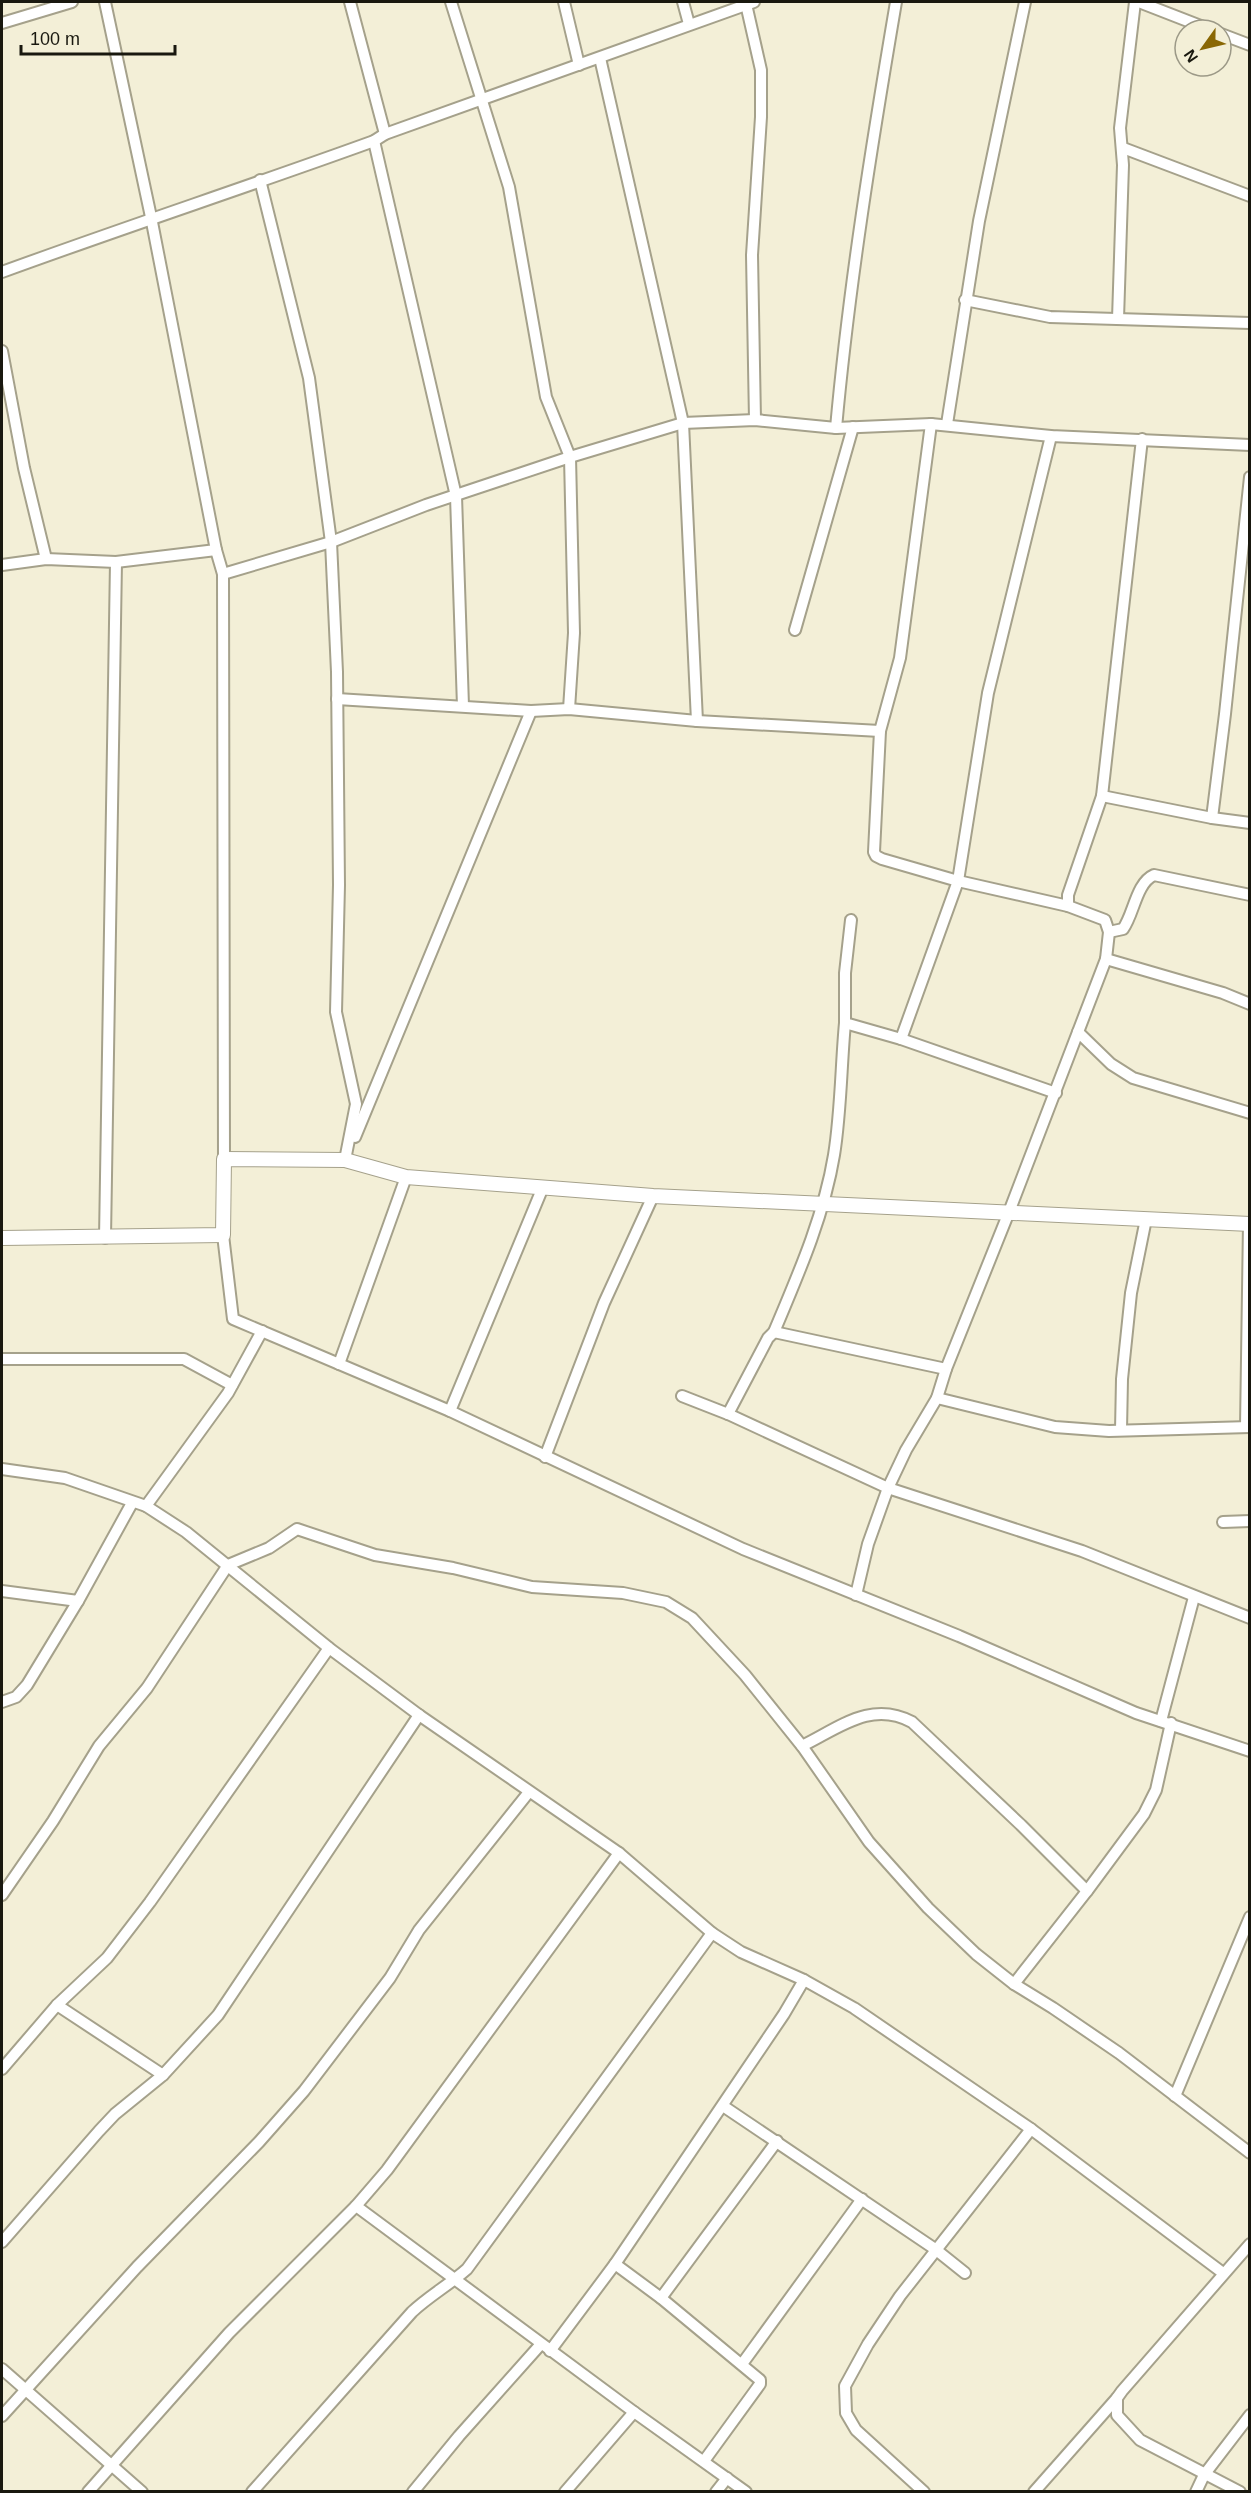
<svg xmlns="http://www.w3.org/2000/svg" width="1251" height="2493" font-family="Arial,sans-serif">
  <rect width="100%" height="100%" fill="#f3efd7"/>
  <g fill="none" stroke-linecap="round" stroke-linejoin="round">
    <g stroke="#a5a18b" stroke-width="14">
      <g id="street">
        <polyline points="105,2 151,217 216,550 223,574 224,1159"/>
        <polyline points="350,2 385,134"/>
        <polyline points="451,2 509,187 546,397 570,457 574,633 569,709"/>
        <polyline points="564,2 579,65"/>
        <polyline points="683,2 689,24"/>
        <polyline points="1139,2 1211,30"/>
        <polyline points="746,4 761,70 761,117 752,255 755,420"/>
        <polyline points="2,23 72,2"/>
        <polyline points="1221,34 1250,45"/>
        <polyline points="600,58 683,423 697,721"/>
        <polyline points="374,141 456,496 463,706"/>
        <polyline points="1123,148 1250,196"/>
        <polyline points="260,180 309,378 331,542 337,672 339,885 336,1012 356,1104 345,1160"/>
        <path d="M 2,272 C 125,227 250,186 374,141 L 385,134 L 754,2"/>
        <polyline points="965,300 1050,317 1250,323"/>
        <polyline points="1118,319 1123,165 1120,128 1135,2"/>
        <polyline points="2,351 24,468 46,559"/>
        <polyline points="947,424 979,221 1025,2"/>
        <path d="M 836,428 C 849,285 872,143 896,2"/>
        <polyline points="2,565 46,559 116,562 216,550"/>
        <polyline points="223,574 331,542 426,505 570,457 683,423 755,420 836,428 931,424 1051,436 1250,445"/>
        <polyline points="795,630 853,427"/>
        <polyline points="337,699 531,711 569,709 697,721 880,731"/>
        <polyline points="1102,796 1212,818 1250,823"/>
        <polyline points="1212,818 1225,714 1250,477"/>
        <polyline points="1068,906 1068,895 1102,796 1142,439"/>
        <polyline points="851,920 845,973 845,1023 901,1039 1056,1093"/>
        <path d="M 1109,932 L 1123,929 C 1134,914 1136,883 1154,875 L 1250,895"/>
        <polyline points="1106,959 1223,993 1250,1004"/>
        <polyline points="1078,1032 1111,1064 1133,1078 1250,1113"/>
        <polyline points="901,1039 958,881 988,693 1051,436"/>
        <polyline points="355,1137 531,711"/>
        <polyline points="223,1235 233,1319 450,1411 743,1549 959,1636 1136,1713 1250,1751"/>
        <polyline points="105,1238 116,562"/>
        <polyline points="774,1332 946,1369"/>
        <polyline points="2,1359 184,1359 232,1385"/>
        <polyline points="339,1364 406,1177"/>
        <polyline points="682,1396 728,1414 888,1488 1082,1551 1250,1618"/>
        <polyline points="937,1398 1055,1427 1109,1431 1250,1427"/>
        <polyline points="450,1411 543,1187"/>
        <path d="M 728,1414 L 768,1338 L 774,1332 C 798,1275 824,1216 834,1155 C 841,1112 841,1066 845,1023"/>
        <polyline points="1246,1427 1249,1223"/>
        <polyline points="1121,1430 1122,1379 1131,1293 1146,1219"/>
        <polyline points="545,1457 604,1303 653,1196"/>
        <polyline points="2,1469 65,1478 146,1506 186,1532 329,1648 419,1715 619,1853 712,1933 741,1952 804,1980 854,2008 1031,2129 1223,2273"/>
        <polyline points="146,1506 228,1393 262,1331"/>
        <polyline points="1223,1522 1250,1521"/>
        <polyline points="2,1591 78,1601"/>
        <polyline points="856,1595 868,1544 888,1488 906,1450 937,1398 946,1369 1009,1212 1106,959 1109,932 1105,920 1068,906 958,881 882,859 876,856 874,852 880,731 900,658 931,424"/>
        <polyline points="2,1702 16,1697 27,1685 78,1601 132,1503"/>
        <polyline points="1161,1721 1194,1597"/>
        <path d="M 802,1746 C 839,1728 871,1700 912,1722 L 1021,1825 L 1087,1891 L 1014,1984"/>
        <polyline points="1087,1891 1144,1814 1156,1790 1171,1723"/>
        <polyline points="2,1895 53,1821 99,1746 147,1688 228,1565 269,1548 297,1529 375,1555 453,1568 532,1587 623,1593 666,1602 692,1618 745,1675 802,1746 869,1842 928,1908 976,1954 1014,1984 1053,2008 1119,2053 1250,2153"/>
        <polyline points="57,2005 163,2075"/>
        <polyline points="2,2069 57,2005 107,1958 150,1902 329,1648"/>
        <polyline points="1175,2096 1250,1917"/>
        <polyline points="723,2106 935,2249 965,2273"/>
        <polyline points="356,2206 634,2412 746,2492"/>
        <polyline points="2,2242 99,2131 115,2114 163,2075 218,2015 419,1715"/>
        <polyline points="615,2264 661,2298 760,2380 760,2384 704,2461"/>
        <polyline points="661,2298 777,2141"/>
        <polyline points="550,2351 615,2264 784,2014 804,1980"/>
        <polyline points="742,2364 862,2199"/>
        <polyline points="2,2369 142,2492"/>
        <polyline points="2,2416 137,2267 259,2142 304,2091 390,1978 419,1930 529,1792"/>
        <polyline points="88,2492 229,2333 356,2206 387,2170 619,1853"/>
        <path d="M 252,2492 L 412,2312 C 429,2296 449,2285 467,2269 L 712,1933"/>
        <polyline points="413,2492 459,2436 541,2344"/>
        <polyline points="565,2492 634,2412"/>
        <polyline points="716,2492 727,2478"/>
        <polyline points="924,2492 856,2430 846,2413 845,2386 868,2344 900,2296 1031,2129"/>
        <polyline points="1034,2492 1117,2398"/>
        <polyline points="1196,2492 1204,2475 1250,2415"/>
        <polyline points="1240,2492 1140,2440 1117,2415 1117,2398 1122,2391 1250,2244"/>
      </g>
    </g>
    <g stroke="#a5a18b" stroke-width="16">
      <polyline id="secondary" points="2,1238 223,1235 224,1159 345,1160 406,1177 653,1196 1250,1224"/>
    </g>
    <use href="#street" stroke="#fff" stroke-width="10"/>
    <use href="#secondary" stroke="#fff" stroke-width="14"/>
  </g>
  <rect width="1251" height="2493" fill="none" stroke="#19180f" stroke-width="6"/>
  <g transform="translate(1203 48) rotate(236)"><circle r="28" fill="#f3efd7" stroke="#9c9987" stroke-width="1.5"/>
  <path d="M0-4.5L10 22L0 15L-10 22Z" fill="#896704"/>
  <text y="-9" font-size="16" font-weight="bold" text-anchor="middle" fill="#19180f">N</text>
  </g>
  <path d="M21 45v9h154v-9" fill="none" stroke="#19180f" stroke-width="3"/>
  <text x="30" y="45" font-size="18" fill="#19180f" stroke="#f3efd7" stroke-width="4.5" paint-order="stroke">100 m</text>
</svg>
